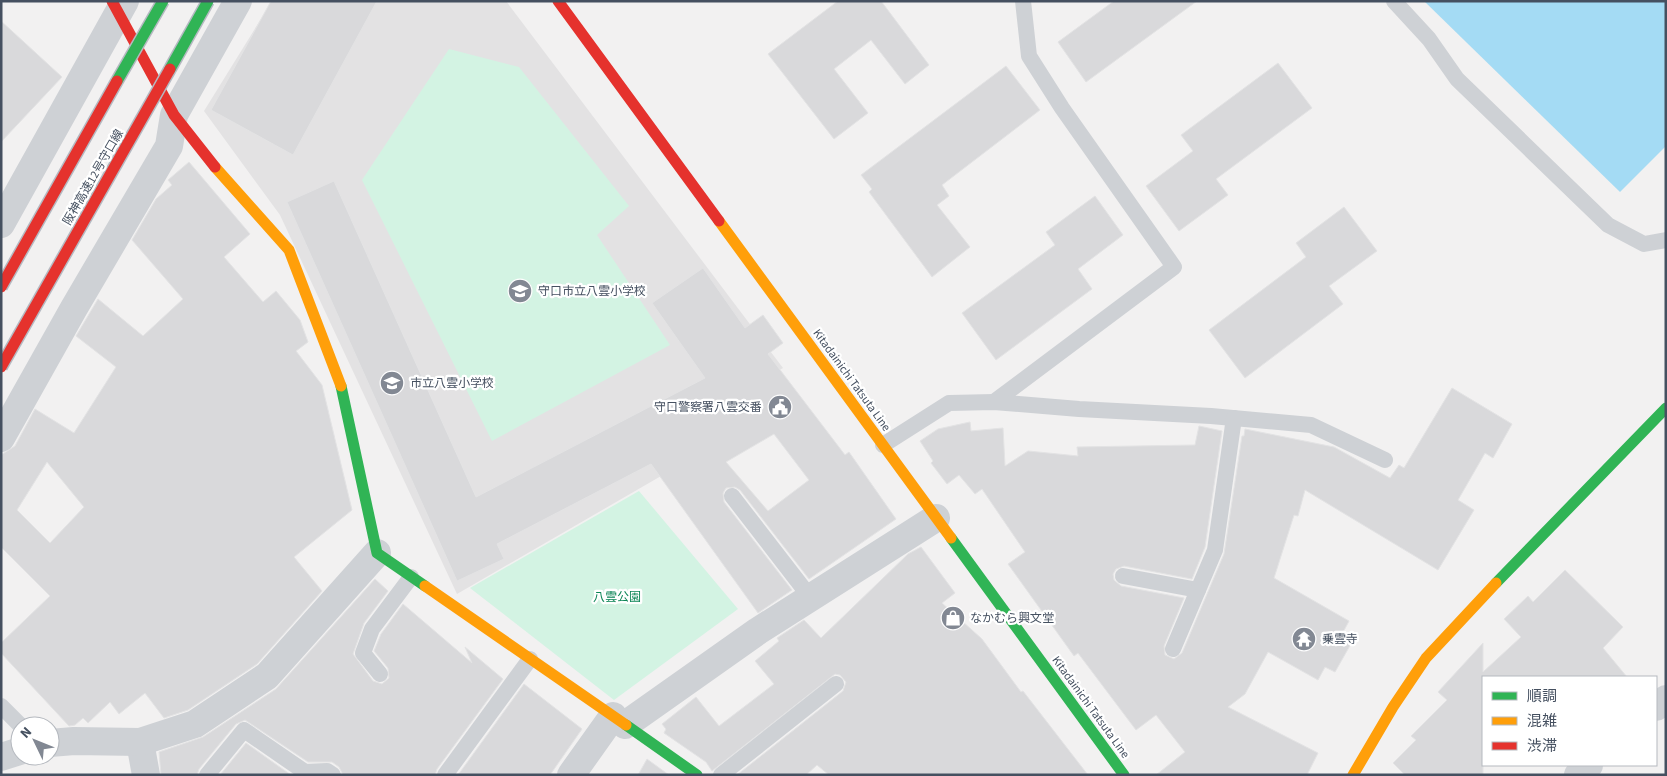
<svg xmlns="http://www.w3.org/2000/svg" width="1667" height="776" font-family="'Source Sans 3','Noto Sans JP',sans-serif">
  <rect width="100%" height="100%" fill="#f2f1f1"/>
  <polygon fill="#e3e2e3" points="272,1 506,1 783,368 734,395 751,424 457,594 280,215 204,111"/>
  <g fill="#d3f3e3">
    <polygon points="449,49 519,67 629,206 597,235 670,345 492,441 362,180"/>
    <polygon points="639,491 738,609 614,700 470,588"/>
  </g>
  <polygon fill="#a4dbf4" points="1424,1 1666,1 1666,146 1620,192"/>
  <g fill="#d9d9db" stroke="#e3e3e4" fill-rule="evenodd">
    <polygon points="271,1 377,1 293,155 211,110"/>
    <polygon points="838,1 881,1 929,65 905,84 871,40 834,69 868,113 834,139 768,54"/>
    <polygon points="1114,1 1197,1 1086,82 1058,42"/>
    <polygon points="1,21 62,77 1,142"/>
    <polygon points="1278,63 1312,108 1216,179 1228,195 1179,231 1146,186 1193,151 1181,135"/>
    <polygon points="1006,66 1040,110 942,185 949,196 937,205 970,247 932,277 869,192 872,189 861,175"/>
    <path d="M 189,162 L 250,234 L 224,257 L 263,302 L 276,291 L 300,320 L 308,342 L 296,351 L 322,385 L 352,510 L 294,557 L 322,591 L 257,664 L 188,710 L 164,718 L 145,693 L 119,714 L 110,702 L 88,723 L 83,718 L 75,725 L 69,726 L 1,653 L 1,643 L 50,596 L 1,547 L 1,455 L 15,446 L 35,409 L 74,433 L 116,367 L 76,336 L 98,299 L 143,336 L 183,299 L 132,240 L 156,199 L 172,185 L 168,180 ZM 47,462 L 84,507 L 50,543 L 17,510 Z"/>
    <path d="M 334,181 L 476,497 L 705,378 L 652,303 L 703,268 L 745,328 L 763,315 L 783,343 L 768,354 L 845,455 L 849,452 L 896,519 L 809,579 L 740,490 L 735,487 L 726,488 L 723,493 L 724,502 L 792,590 L 758,613 L 651,464 L 497,544 L 504,559 L 457,581 L 287,202 ZM 774,434 L 809,480 L 768,511 L 726,462 Z"/>
    <polygon points="1095,196 1123,235 1078,269 1092,289 996,360 962,313 1055,245 1046,232"/>
    <polygon points="1344,207 1377,251 1329,286 1343,304 1245,378 1209,330 1306,257 1296,243"/>
    <polygon points="1452,388 1512,424 1493,458 1485,453 1458,500 1474,510 1438,570 1305,490 1298,516 1294,515 1274,578 1349,621 1341,636 1352,642 1335,672 1325,667 1318,680 1268,652 1245,694 1228,707 1318,753 1307,775 1156,775 1185,752 1156,715 1136,730 1078,653 1074,656 1008,564 1025,552 982,489 975,494 959,475 947,484 931,463 933,461 920,441 938,429 970,422 971,431 1003,428 1005,466 1028,451 1078,456 1077,447 1195,445 1199,426 1222,431 1205,547 1192,579 1124,566 1116,569 1113,574 1114,580 1121,586 1184,598 1164,646 1165,655 1174,659 1182,653 1224,554 1242,436 1244,436 1245,429 1334,447 1390,478 1399,465 1404,468"/>
    <polygon points="921,547 955,593 942,603 982,639 1021,692 1023,691 1088,775 829,775 817,765 806,775 737,775 843,691 846,682 840,675 835,674 712,771 706,762 664,733 666,729 662,724 696,697 719,726 774,684 755,661 779,641 777,638 804,620 821,638 908,554"/>
    <polygon points="1565,570 1623,627 1603,648 1627,677 1483,677 1483,775 1405,775 1393,763 1416,740 1411,736 1447,700 1438,692 1483,643 1483,672 1521,637 1504,619 1528,596 1533,602"/>
    <polygon points="375,579 388,591 364,623 353,654 373,681 382,684 389,678 388,668 374,651 381,634 403,604 472,663 465,647 503,679 437,769 435,775 343,775 339,767 332,762 308,762 245,720 236,724 199,769 197,775 161,775 159,752 203,737 276,689"/>
    <polygon points="524,684 582,729 550,775 458,775"/>
    <polygon points="246,743 291,775 220,775"/>
    <polygon points="647,759 669,775 638,775"/>
  </g>
  <g fill="none" stroke-linecap="round" stroke-linejoin="round">
    <g stroke="#ced1d5" stroke-width="16">
      <polyline points="1394,1 1429,39 1457,79 1608,225 1644,244 1666,240"/>
      <polyline points="994,402 1174,267 1062,108 1029,56 1023,1"/>
      <polyline points="883,445 949,403 994,402 1079,409 1211,416 1311,425 1385,460"/>
      <polyline points="732,496 810,597"/>
      <polyline points="1123,576 1198,590"/>
      <polyline points="1173,649 1215,550 1234,418"/>
      <polyline points="380,674 363,653 372,629 411,577"/>
      <polyline points="1,706 21,726"/>
      <polyline points="207,775 244,730 305,772 327,771 333,775"/>
      <polyline points="445,775 530,659"/>
      <polyline points="721,775 836,684"/>
    </g>
    <g stroke="#ced1d5" stroke-width="28">
      <polyline points="1,224 125,1"/>
      <polyline points="1,438 74,308 169,146 174,115 238,1"/>
      <polyline points="1656,707 1666,699"/>
      <polyline points="625,725 758,631 936,518"/>
      <polyline points="140,742 146,775"/>
      <polyline points="50,743 74,741 140,742 195,724 267,676 377,553"/>
      <polyline points="1,757 20,751"/>
      <polyline points="571,775 613,716"/>
      <polyline points="1578,775 1589,765"/>
    </g>
    <g stroke="#30b455" stroke-width="11">
      <polyline points="341,386 377,553 425,586"/>
      <polyline points="951,538 1124,775"/>
      <polyline points="1496,583 1666,408"/>
      <polyline points="626,725 697,775"/>
    </g>
    <g stroke="#ff9f0a" stroke-width="11">
      <polyline points="215,167 289,250 341,386"/>
      <polyline points="719,221 951,538"/>
      <polyline points="425,586 626,725"/>
      <polyline points="1353,775 1393,707 1426,658 1496,583"/>
    </g>
    <g stroke="#e5322d" stroke-width="11">
      <polyline points="112,1 174,115 215,167"/>
      <polyline points="558,1 719,221"/>
    </g>
    <g stroke="#b5b9c1" stroke-width="14" stroke-linecap="butt">
      <g id="fast-bridge">
        <polyline points="170,69 208,1"/>
        <polyline points="117,81 163,1"/>
      </g>
    </g>
    <g stroke="#b5b9c1" stroke-width="14" stroke-linecap="butt">
      <g id="jam-bridge">
        <polyline points="1,287 117,81"/>
        <polyline points="1,367 170,69"/>
      </g>
    </g>
    <use href="#fast-bridge" stroke="#30b455" stroke-width="11"/>
    <use href="#jam-bridge" stroke="#e5322d" stroke-width="11"/>
  </g>
  <defs>
    <g id="school-disc" transform="scale(1.25)"><circle r="9.5" fill="#828893" stroke="#fff"/><path d="M0-5L7-2L0 1L-7-2ZM-4 1L0 2.5L4 1V4Q0 6-4 4Z" fill="#fff"/></g>
    <g id="civic-disc" transform="scale(1.25)"><circle r="9.5" fill="#828893" stroke="#fff"/><path d="M-.6-6.5H3V-4.5H.6V-3L4-1V1h2V6H-6V1h2V-1L-.6-3ZM-1.2 2.5V6h2.4V2.5Z" fill="#fff"/></g>
    <g id="shop-disc" transform="scale(1.25)"><circle r="9.5" fill="#828893" stroke="#fff"/><path d="M-5-2.5h2.3a2.7 3.5 0 0 1 5.4 0H5L5.5 6h-11ZM-1.5-2.5h3a1.5 2.3 0 0 0-3 0Z" fill="#fff"/></g>
    <g id="temple-disc" transform="scale(1.25)"><circle r="9.5" fill="#828893" stroke="#fff"/><path d="M0-6L5-2H3V0L6.5 2.5H4V6H1.5V3h-3V6H-4V2.5H-6.5L-3 0V-2H-5Z" fill="#fff"/></g>
  </defs>
  <g fill-rule="evenodd">
    <use href="#school-disc" x="520" y="291"/>
    <use href="#school-disc" x="392" y="383"/>
    <use href="#civic-disc" x="780" y="407"/>
    <use href="#shop-disc" x="953" y="618"/>
    <use href="#temple-disc" x="1304" y="639"/>
  </g>
  <g text-anchor="middle" stroke-width="4.5" stroke-linejoin="round" paint-order="stroke">
    <g font-size="12" fill="#455060" stroke="#fff">
      <text transform="translate(93 177) rotate(-60)" y="4">阪神高速12号守口線</text>
      <text transform="translate(852 380) rotate(54)" y="4">Kitadainichi Tatsuta Line</text>
      <text transform="translate(1091 707) rotate(54)" y="4">Kitadainichi Tatsuta Line</text>
    </g>
    <g font-size="12" fill="#455060" stroke="#fff" text-anchor="start">
      <text x="538" y="295">守口市立八雲小学校</text>
      <text x="410" y="387">市立八雲小学校</text>
      <text x="762" y="411" text-anchor="end">守口警察署八雲交番</text>
      <text x="970" y="622">なかむら興文堂</text>
      <text x="1322" y="643">乗雲寺</text>
    </g>
    <g font-size="12" fill="#0c8556" stroke="#fff">
      <text x="617" y="601">八雲公園</text>
    </g>
  </g>
  <rect width="1667" height="776" fill="none" stroke="#455060" stroke-width="5"/>
  <rect x="1482" y="676" width="175" height="90" fill="#ffffff" stroke="#b5b9bf"/>
  <rect x="1492" y="692" width="25" height="8" fill="#30b455" stroke="#b5b9bf"/>
  <text x="1527" y="701" font-size="15" fill="#455060">順調</text>
  <rect x="1492" y="717" width="25" height="8" fill="#ff9f0a" stroke="#b5b9bf"/>
  <text x="1527" y="726" font-size="15" fill="#455060">混雑</text>
  <rect x="1492" y="742" width="25" height="8" fill="#e5322d" stroke="#b5b9bf"/>
  <text x="1527" y="751" font-size="15" fill="#455060">渋滞</text>
  <g transform="translate(35 741) rotate(313)"><circle r="24" fill="#ffffff" stroke="#b5b9bf"/>
  <path d="M0-4L9 19L0 12L-9 19Z" fill="#828893"/>
  <text y="-8" font-size="14" font-weight="bold" text-anchor="middle" fill="#455060">N</text>
  </g>
</svg>
